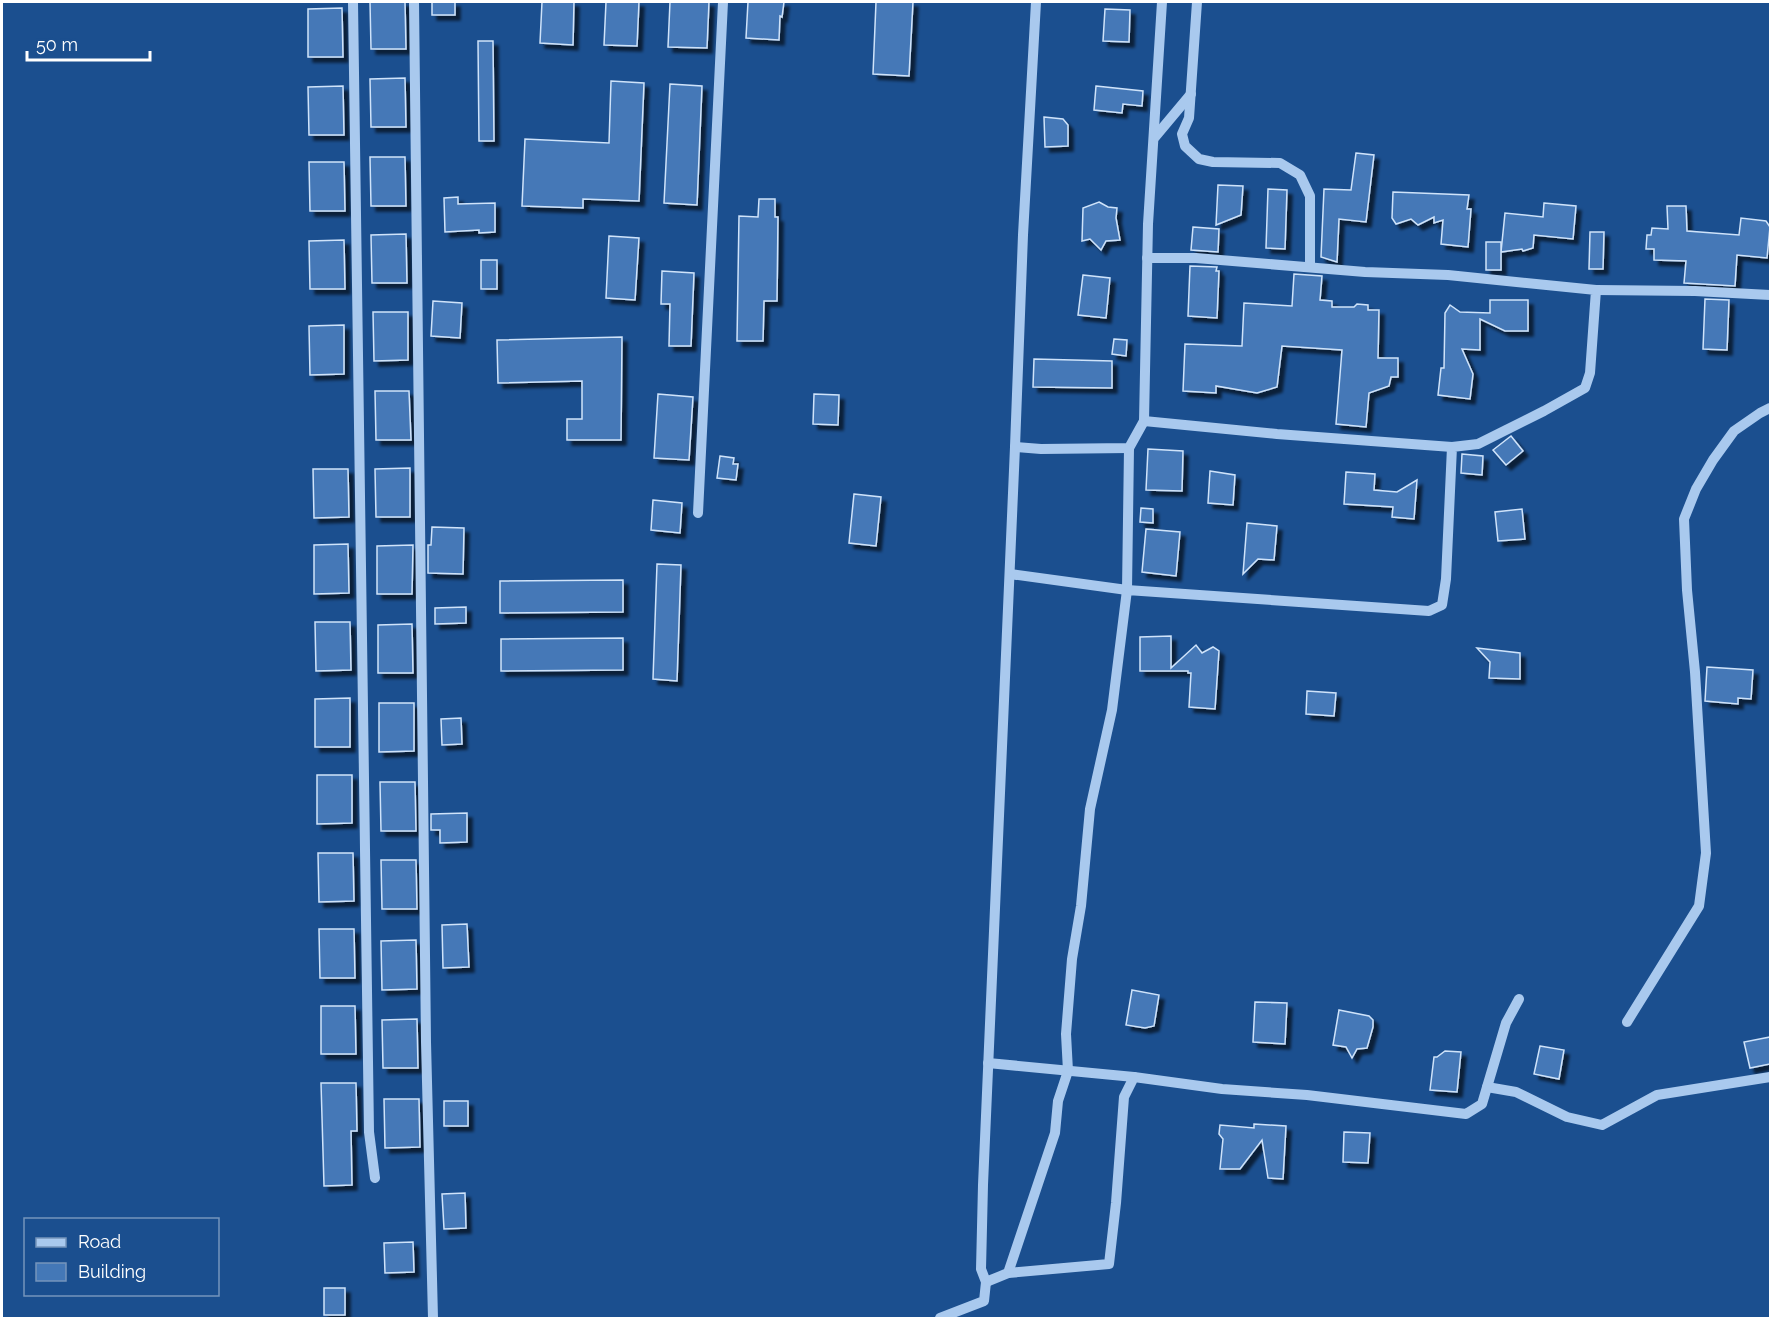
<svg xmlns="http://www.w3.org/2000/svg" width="1772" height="1320" font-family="Raleway,sans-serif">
  <defs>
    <filter id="shadow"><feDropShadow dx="5" dy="5" stdDeviation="1.5" flood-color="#0009"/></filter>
  </defs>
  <rect width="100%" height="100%" fill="#1b4f8f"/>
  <g fill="#4478b7" stroke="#cfe3fa" stroke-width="1.5" filter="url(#shadow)">
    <polygon points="370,2 405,2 406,49 371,49"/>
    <rect x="432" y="2" width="23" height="13"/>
    <polygon points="542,2 574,2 573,45 540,43"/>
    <polygon points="606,2 639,2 637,46 604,45"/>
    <polygon points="670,2 709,2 707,48 668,47"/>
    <polygon points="748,2 784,2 782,17 780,16 779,40 746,38"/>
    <polygon points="876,2 913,2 909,76 873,74"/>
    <polygon points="342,8 343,57 308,57 308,9"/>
    <polygon points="1105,9 1130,10 1129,42 1103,41"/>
    <polygon points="478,41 493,41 494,141 479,141"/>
    <polygon points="405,78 406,127 371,127 370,79"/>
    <polygon points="611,81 644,83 639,201 583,199 583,208 522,206 525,139 609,143"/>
    <polygon points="670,84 702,86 697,205 664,203"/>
    <polygon points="343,86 344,135 309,135 308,87"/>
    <polygon points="1096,86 1143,91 1142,106 1123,104 1122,113 1094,110"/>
    <polygon points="1044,117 1063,119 1068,125 1068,146 1045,147"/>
    <polygon points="1356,153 1374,155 1366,222 1339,219 1337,262 1321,257 1324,189 1351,190"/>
    <polygon points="370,157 405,157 406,206 371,206"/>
    <polygon points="309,162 344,162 345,211 310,211"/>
    <polygon points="1218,185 1243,186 1241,215 1216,225"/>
    <polygon points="1268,189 1287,190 1285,249 1266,248"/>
    <polygon points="1393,192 1469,195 1467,209 1471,209 1468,247 1441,244 1443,220 1434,223 1434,217 1418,225 1411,219 1396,224 1392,218"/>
    <polygon points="458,197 458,204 495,203 495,232 479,233 479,230 445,232 444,198"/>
    <polygon points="759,199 775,199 775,217 778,217 777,301 764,301 763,341 737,341 739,216 758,217"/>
    <polygon points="1099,202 1108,207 1117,208 1116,218 1120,240 1106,241 1101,250 1090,239 1082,241 1083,208"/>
    <polygon points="1544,203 1576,206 1573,239 1534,235 1533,248 1523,251 1522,249 1501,252 1505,213 1543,217"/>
    <polygon points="1667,206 1686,206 1687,231 1739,235 1741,218 1766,221 1770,227 1767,258 1737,255 1735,286 1684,283 1686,261 1654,260 1654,249 1646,249 1647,235 1651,235 1652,228 1668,229"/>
    <polygon points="1193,227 1219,229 1218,252 1191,250"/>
    <polygon points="1590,232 1604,232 1603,269 1589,269"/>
    <polygon points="406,234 407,283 372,283 371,235"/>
    <polygon points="609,236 639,238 635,300 606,298"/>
    <polygon points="344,240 345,289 310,289 309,241"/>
    <rect x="1486" y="242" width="15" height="28"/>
    <rect x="481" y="260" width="16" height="29"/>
    <polygon points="1190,266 1217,267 1216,271 1219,271 1217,318 1188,316"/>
    <polygon points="662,271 694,273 691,346 669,346 670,304 661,304"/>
    <polygon points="1294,274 1322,276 1320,300 1332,301 1332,307 1354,307 1357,304 1368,305 1368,310 1379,310 1378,358 1398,358 1398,377 1391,377 1389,386 1369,393 1366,427 1336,424 1342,350 1282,346 1277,387 1257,393 1216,386 1216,393 1183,391 1185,344 1242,346 1244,303 1292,306"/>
    <polygon points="1083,275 1110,278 1106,318 1078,315"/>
    <polygon points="1705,299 1729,300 1727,350 1703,349"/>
    <polygon points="1490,300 1528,300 1528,331 1505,331 1480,319 1480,350 1462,349 1473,374 1470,399 1438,395 1441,368 1444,368 1445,313 1450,305 1460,312 1490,313"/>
    <polygon points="433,301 462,303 460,338 431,336"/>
    <polygon points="373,312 408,312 408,360 374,361"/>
    <polygon points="344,325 344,374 310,375 309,326"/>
    <polygon points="622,337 621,440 567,440 567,419 582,419 582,381 498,383 497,340"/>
    <polygon points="1114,339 1127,340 1126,356 1112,354"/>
    <polygon points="1034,359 1112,361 1112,388 1033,387"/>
    <polygon points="375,391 409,391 411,440 376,440"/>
    <polygon points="658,394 693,397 689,460 654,458"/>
    <polygon points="814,394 839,395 838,425 813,424"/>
    <polygon points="1511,436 1523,451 1506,465 1493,450"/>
    <polygon points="1148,449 1183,451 1182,491 1146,490"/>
    <polygon points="1462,454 1483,456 1482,475 1461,473"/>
    <polygon points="720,456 734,458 733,464 738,464 736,480 717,478"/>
    <polygon points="410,468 410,517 376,517 375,469"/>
    <polygon points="313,469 348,469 349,517 314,518"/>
    <polygon points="1210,471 1235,475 1233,505 1208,503"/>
    <polygon points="1346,472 1375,474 1374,490 1397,492 1417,480 1414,519 1392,517 1393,507 1344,504"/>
    <polygon points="854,494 881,497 876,546 849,543"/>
    <polygon points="653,500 682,503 680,533 651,530"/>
    <polygon points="1141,508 1153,509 1153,523 1140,522"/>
    <polygon points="1522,509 1525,539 1498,541 1495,512"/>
    <polygon points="1247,523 1277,526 1274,560 1258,559 1243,574"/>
    <polygon points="432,527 464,528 463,574 428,573 428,545 431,545"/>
    <polygon points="1146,529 1180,532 1176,576 1142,572"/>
    <polygon points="348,544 349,593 314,594 314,545"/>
    <polygon points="413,545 412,594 377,594 377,546"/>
    <polygon points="657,564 681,565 677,681 653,679"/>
    <polygon points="623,580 623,612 500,613 500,581"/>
    <polygon points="466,607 466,623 435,624 435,608"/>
    <polygon points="315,622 350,622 351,670 316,671"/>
    <polygon points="412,624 413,673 378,673 378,625"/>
    <polygon points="1171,636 1171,668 1196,645 1202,653 1213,647 1219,651 1215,709 1189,707 1191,673 1188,673 1188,671 1140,671 1140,637"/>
    <polygon points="623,638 623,670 501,671 501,639"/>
    <polygon points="1477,648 1520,653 1520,679 1489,678 1490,662"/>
    <polygon points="1707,667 1753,670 1751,699 1738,698 1738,704 1705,701"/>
    <polygon points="1307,691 1336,693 1334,716 1306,714"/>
    <polygon points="350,698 350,747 315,747 315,699"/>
    <polygon points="379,703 414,703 414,751 379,752"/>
    <polygon points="461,718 462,744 442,745 441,719"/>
    <polygon points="317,775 352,775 352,823 317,824"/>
    <polygon points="380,782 415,782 416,831 381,831"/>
    <polygon points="467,813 467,842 440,843 440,830 431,830 431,814"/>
    <polygon points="318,853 353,853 354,901 319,902"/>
    <polygon points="381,860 416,860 417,909 382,909"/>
    <polygon points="467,924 469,967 443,968 442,925"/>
    <polygon points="319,929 354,929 355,978 320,978"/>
    <polygon points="416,940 417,989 382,990 381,941"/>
    <polygon points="1132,990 1159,995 1154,1026 1145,1028 1126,1025"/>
    <polygon points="1255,1002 1287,1003 1285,1044 1253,1042"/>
    <polygon points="321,1006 355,1006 356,1054 321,1054"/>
    <polygon points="1339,1010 1369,1016 1373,1020 1373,1027 1367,1048 1357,1049 1352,1058 1346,1047 1333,1045"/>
    <polygon points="417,1019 418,1068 383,1068 382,1020"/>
    <polygon points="1770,1037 1770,1064 1750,1068 1744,1042"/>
    <polygon points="1540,1046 1564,1050 1559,1079 1534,1074"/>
    <polygon points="1445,1051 1461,1052 1457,1092 1430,1090 1434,1057 1437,1057"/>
    <polygon points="321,1083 356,1083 357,1131 351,1131 352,1185 324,1186"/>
    <polygon points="384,1099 419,1099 420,1147 385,1148"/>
    <rect x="444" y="1101" width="24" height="25"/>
    <polygon points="1254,1124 1286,1126 1283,1179 1268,1178 1262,1140 1240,1169 1220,1169 1223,1139 1219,1134 1220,1125 1254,1128"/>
    <polygon points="1344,1132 1370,1133 1368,1163 1343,1162"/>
    <polygon points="465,1193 466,1228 444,1229 442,1194"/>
    <polygon points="413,1242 414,1272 385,1273 384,1243"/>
    <rect x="324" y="1288" width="21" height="27"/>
  </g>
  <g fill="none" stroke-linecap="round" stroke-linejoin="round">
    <g stroke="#a9c9ee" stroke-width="10">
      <polyline points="353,2 369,1132 375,1178"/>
      <polyline points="414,2 426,1042 433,1318"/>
      <polyline points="1197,2 1189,118 1182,134 1185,146 1199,159 1213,162 1280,163 1300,175 1310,196 1310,267"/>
      <polyline points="1155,137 1191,94"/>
      <polyline points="1596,290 1695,291 1770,295"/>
      <polyline points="1144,421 1277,434 1452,447"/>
      <polyline points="1015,447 1041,449 1129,448 1144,421 1148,224 1162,2"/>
      <polyline points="698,513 723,2"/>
      <polyline points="1010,574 1127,590 1129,448"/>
      <polyline points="1627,1022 1699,906 1706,853 1695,672 1687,590 1684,519 1696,489 1713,460 1734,431 1760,413 1770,408"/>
      <polyline points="988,1063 1134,1077"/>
      <polyline points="1487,1087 1516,1092 1567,1117 1602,1125 1657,1095 1770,1077"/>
      <polyline points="1008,1273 1109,1264 1116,1203 1124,1097 1134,1077 1222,1089 1307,1095 1466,1114 1482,1104 1506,1023 1519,999"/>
      <polyline points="986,1282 1008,1273 1055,1133 1058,1101 1068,1071 1066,1034 1072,959 1081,906 1090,809 1112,710 1127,590 1429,611 1442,605 1446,579 1452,447 1478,444 1544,411 1585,388 1590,373 1596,290 1448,275 1365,272 1196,258 1147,258"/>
      <polyline points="940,1318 984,1301 986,1282 981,1269 983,1185 1015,447 1023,235 1036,2"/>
    </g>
  </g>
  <rect width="1772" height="1320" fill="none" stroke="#ffffff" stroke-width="6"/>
  <rect x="24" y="1218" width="195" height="78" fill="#1b4f8f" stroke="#7695bc" stroke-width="1.5"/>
  <rect x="36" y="1238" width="30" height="9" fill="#a9c9ee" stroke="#7695bc" stroke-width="1.5"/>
  <text x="78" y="1248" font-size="18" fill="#ffffff">Road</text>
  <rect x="36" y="1263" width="30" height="18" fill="#4478b7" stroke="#7695bc" stroke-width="1.5"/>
  <text x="78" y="1278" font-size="18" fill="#ffffff">Building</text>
  <path d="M27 51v9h123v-9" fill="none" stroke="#ffffff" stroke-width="3"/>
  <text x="36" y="51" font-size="18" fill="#ffffff" stroke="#1b4f8f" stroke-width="4.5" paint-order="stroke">50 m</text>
</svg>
